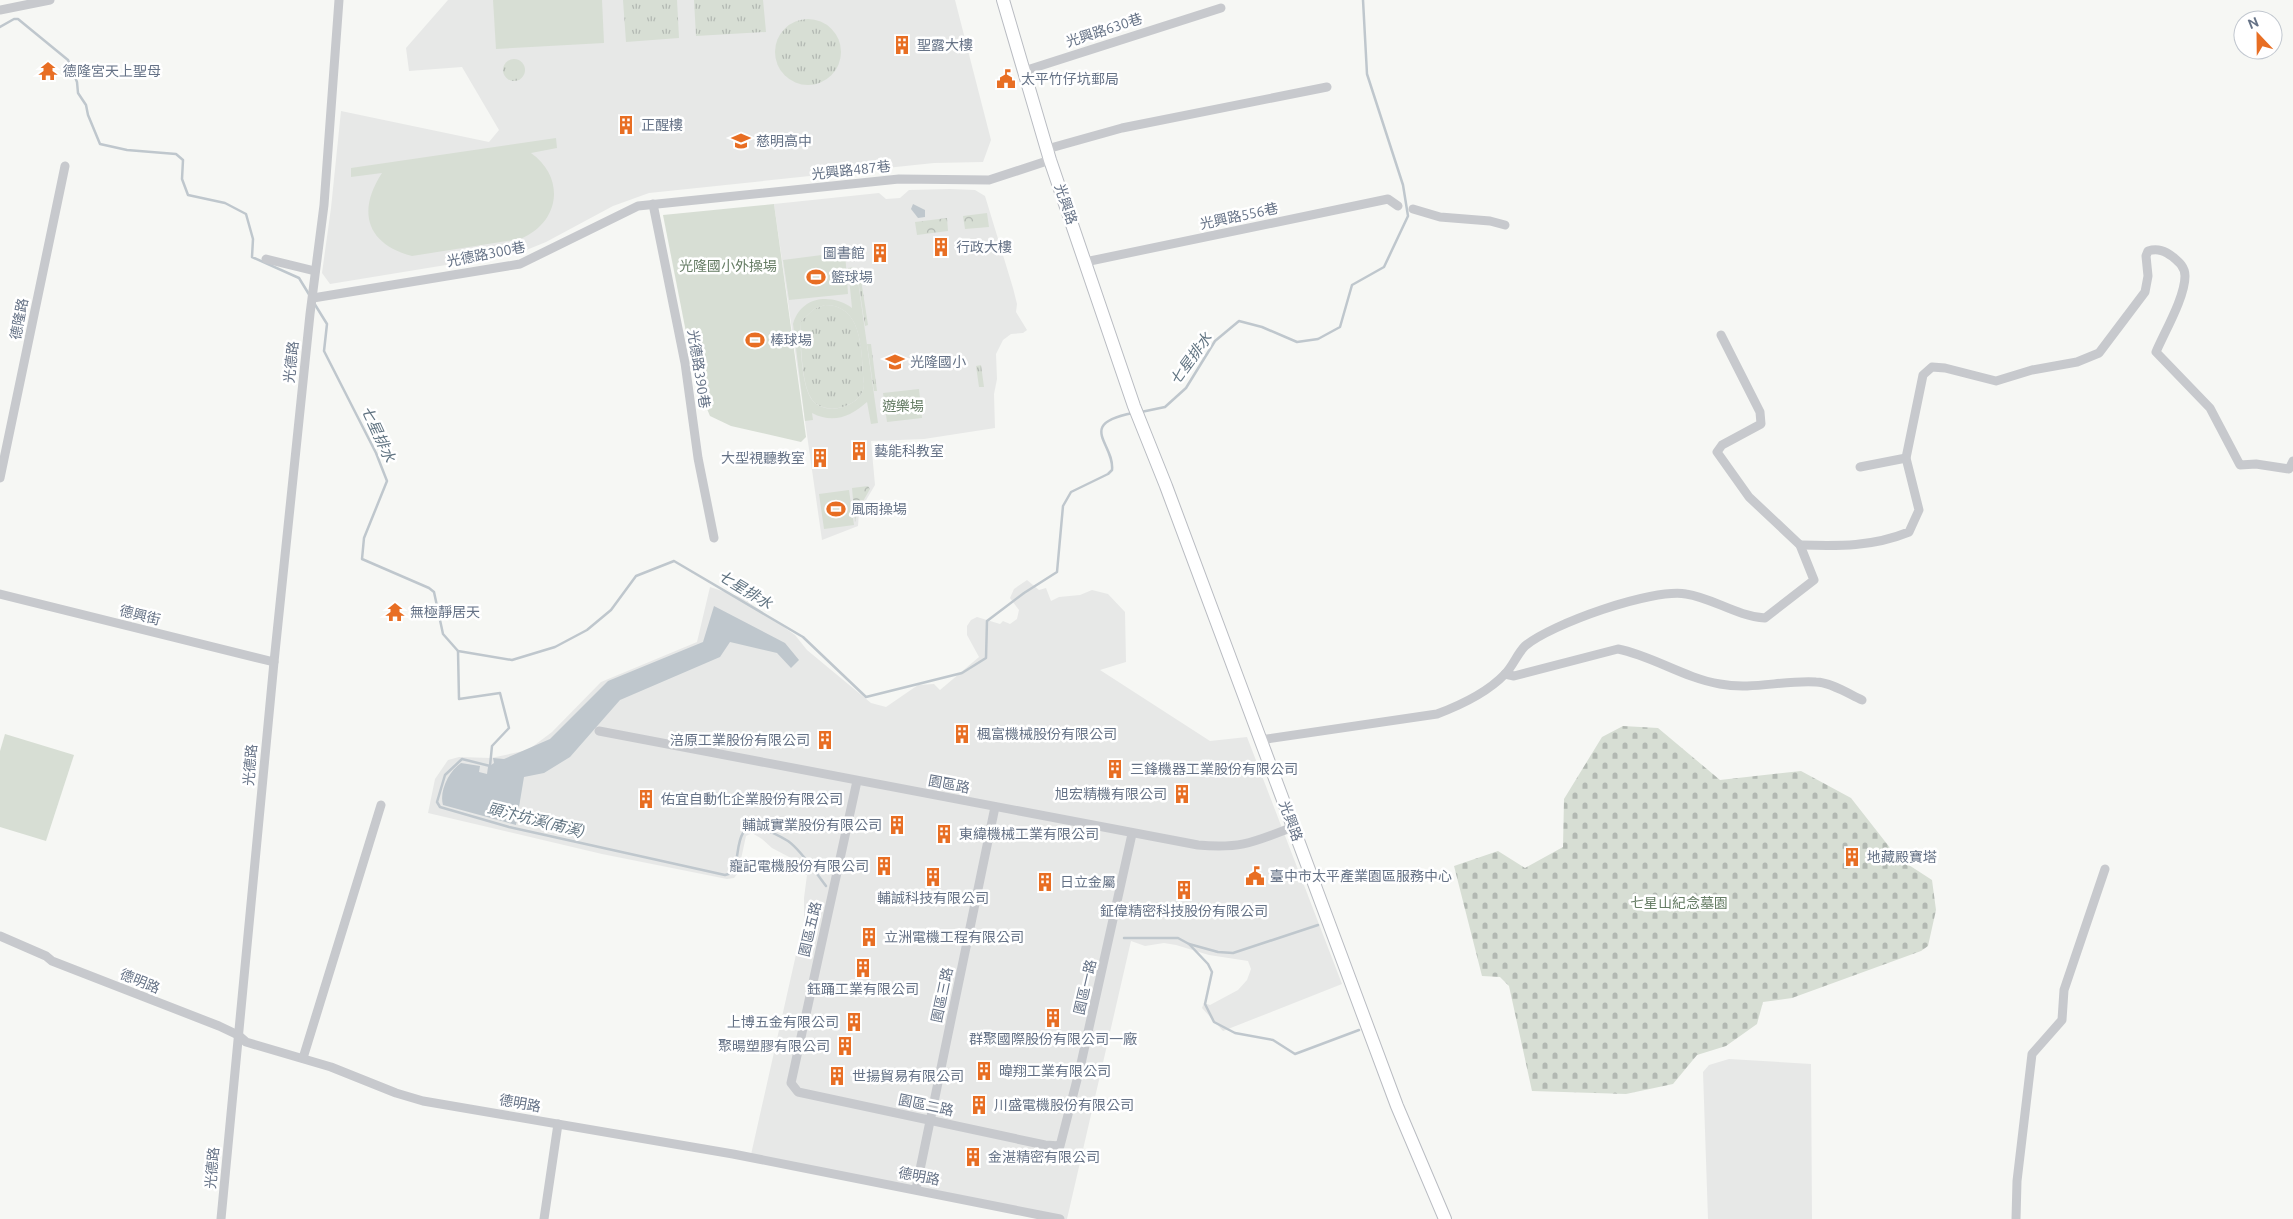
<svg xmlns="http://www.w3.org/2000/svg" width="2293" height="1219" font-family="Ubuntu,'Noto Sans TC',sans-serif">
  <defs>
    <pattern id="grass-tufts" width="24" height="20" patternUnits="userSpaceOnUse" patternTransform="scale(1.25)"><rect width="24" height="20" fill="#d7ded4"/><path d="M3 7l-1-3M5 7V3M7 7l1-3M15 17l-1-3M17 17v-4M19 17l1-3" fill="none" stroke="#b2b8b2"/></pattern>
    <pattern id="forest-crowns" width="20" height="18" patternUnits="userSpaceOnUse" patternTransform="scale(1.25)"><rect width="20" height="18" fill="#d7ded4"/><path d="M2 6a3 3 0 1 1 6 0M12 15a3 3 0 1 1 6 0" fill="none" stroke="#b2b8b2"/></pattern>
    <pattern id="cemetery-stones" width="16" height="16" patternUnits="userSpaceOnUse" patternTransform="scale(1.25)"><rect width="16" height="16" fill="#d7ded4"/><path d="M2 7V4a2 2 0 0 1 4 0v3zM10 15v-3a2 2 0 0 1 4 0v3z" fill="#b2b8b2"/></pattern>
  </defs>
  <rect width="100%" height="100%" fill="#f6f7f4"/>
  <g fill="#e7e8e7">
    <polygon points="448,0 955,0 991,140 983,162 934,163 649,193 613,206 546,242 519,253 330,284 322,273 331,208 341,111 489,142 499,130 462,67 409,71 406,48"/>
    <polygon points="950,189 975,190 985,196 1013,288 1017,304 1016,312 1027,330 1023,333 1011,334 1003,340 996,354 997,379 994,394 995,428 924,439 871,441 875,485 859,512 858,526 822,540 774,204 879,193 886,199 900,198 909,190"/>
    <polygon points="1027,580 1039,590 1046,588 1051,601 1059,597 1080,595 1092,590 1108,594 1125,612 1126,662 1100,670 1210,741 1247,737 1342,984 1223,1031 1202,1008 1204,1003 1210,1005 1238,990 1247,980 1251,969 1248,961 1209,955 1176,945 1164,943 1145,946 1131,941 1067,1219 1044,1219 750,1159 804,919 804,898 807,875 801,872 791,858 772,848 762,839 752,833 746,836 738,873 734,878 727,879 602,854 428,813 435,779 448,760 459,757 491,758 528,750 552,732 601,682 697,642 710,587 743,598 795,635 807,650 871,703 886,707 918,685 934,684 940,690 979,657 967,635 967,626 971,620 977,617 1000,624 1003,621 1010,624 1017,619 1019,610 1010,598 1014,589"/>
    <polygon points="1729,1059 1811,1064 1812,1219 1708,1219 1703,1072 1709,1065"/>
  </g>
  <g fill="url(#grass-tufts)">
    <polygon points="623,0 677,0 679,38 626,42"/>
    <polygon points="694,0 763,0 766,32 696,36"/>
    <circle cx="808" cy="52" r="33"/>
    <circle cx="514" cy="70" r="11"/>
    <polygon points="857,273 860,273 868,325 865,326"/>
    <path d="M 825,305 C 865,305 861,356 864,384 C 864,407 823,418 811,398 C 801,381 801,342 800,322 L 814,309 Z"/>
    <polygon points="867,344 871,344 877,391 874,391"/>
    <polygon points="981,365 984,387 979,387 976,366"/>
  </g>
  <g fill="url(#forest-crowns)">
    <polygon points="987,213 989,227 965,229 963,216"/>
    <polygon points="947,218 948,231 917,235 915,222"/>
    <polygon points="868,486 870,489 858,510 855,522 852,488"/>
  </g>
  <polygon fill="url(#cemetery-stones)" points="1623,726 1658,728 1720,780 1801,771 1851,798 1898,858 1932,880 1936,910 1928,946 1921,951 1792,998 1763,1002 1757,1024 1726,1046 1697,1055 1673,1084 1626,1094 1532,1091 1509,986 1500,977 1482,976 1454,866 1498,851 1525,868 1563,847 1564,799 1602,737"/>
  <g fill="#d7ded4" fill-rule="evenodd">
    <polygon points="493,0 602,0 604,43 496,49"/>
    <path d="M 556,138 L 557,148 L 531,153 C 566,178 560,223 520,239 L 412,256 C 366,244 357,211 382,173 L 351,177 L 351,168 Z"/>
    <polygon points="774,204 806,437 801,442 731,426 710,416 696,383 663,215"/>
    <polygon points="845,252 848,294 789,300 783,260"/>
    <path d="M 856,267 L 878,423 L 871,424 L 867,402 C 850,417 833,424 812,413 L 813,420 L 805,421 L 793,324 C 801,296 831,293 852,308 L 848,268 ZM 825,305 C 865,305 861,356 864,384 C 864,406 827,417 813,401 C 801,388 800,340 800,322 L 814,309 Z"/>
    <polygon points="919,389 922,418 887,422 883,393"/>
    <polygon points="849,490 854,525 824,529 819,494"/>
    <polygon points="5,734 74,755 46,841 0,827 0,751"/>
  </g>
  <g fill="#bfc7cd">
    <polygon points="913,204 925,210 925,217 918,218 911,209"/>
    <path d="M 714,606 L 785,643 L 799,660 L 791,668 L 777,653 L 730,642 L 720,657 L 620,700 L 570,757 L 544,773 L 524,777 L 516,825 L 443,805 C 439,791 449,771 461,763 L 480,766 L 479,772 L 487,774 L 488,767 L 494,763 L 493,758 L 504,759 L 550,739 L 608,681 L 703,642 Z"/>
  </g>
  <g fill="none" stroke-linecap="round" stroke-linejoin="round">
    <g stroke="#bfc7cd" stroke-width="2.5">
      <polyline points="0,27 14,19 18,19 68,60 77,82 78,93 86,105 88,115 100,144 127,150 176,154 183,160 182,179 188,195 225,203 246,214 253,239 252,257 299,278 310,296"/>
      <path d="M 314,303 L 327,324 L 324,351 L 376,453 L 387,481 L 364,538 L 362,559 L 429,588 L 434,592 L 443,634 L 458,651 L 512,660 L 555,647 L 587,630 L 611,610 L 636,576 L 674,561 L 803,637 L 866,697 L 962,673 L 986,658 L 987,621 L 1024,593 L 1057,572 L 1063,506 L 1071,492 L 1108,474 L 1112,470 C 1115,444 1075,424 1133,413"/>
      <polyline points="1141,412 1165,407 1186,388 1215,341 1239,321 1262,327 1297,342 1318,339 1340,327 1352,285 1384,267 1408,216 1403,185 1367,74 1363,0"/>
      <path d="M 458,651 L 459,699 L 500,693 L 509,728 L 492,746 L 490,766 L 462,759 L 445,775 L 437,802 L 440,807 L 509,827 L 725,875 L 732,873 C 739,862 736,844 743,833 C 752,820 778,835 788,841 C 801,850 816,873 826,886"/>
      <polyline points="1124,938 1178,938 1189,944 1218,952 1233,953 1318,925"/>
      <polyline points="1189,944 1208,964 1212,972 1205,1004 1214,1022 1235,1033 1273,1040 1295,1054 1359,1030"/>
    </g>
    <g stroke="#b9bcc2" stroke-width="14">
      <polyline id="secondary" points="1003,0 1050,160 1134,406 1166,486 1397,1106 1445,1219"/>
    </g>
    <g stroke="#c7c9cd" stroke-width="9">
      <polyline points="0,10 50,0"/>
      <polyline points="1024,71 1221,8"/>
      <polyline points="1047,149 1122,128 1327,87"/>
      <polyline points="653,204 685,363 698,458 714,538"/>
      <polyline points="1413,209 1440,217 1490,221 1505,225"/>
      <polyline points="266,259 315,271"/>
      <polyline points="1085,262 1388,199 1398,206"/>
      <polyline points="313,298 520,264 638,206 899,179 989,180 1050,160"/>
      <polyline points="1860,467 1906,458"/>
      <polyline points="0,478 65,166"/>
      <path d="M 1800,545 C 1839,546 1872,547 1909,532 L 1919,510 L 1906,458 L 1923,375 L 1932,367 L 1945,368 L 1996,381 L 2032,370 L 2077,362 L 2099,353 L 2145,292 L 2148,276 L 2146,256 L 2148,251 C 2158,248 2165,251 2173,257 C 2179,262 2185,267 2185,276 C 2185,297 2165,331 2156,352 L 2210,408 L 2240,465 L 2256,464 L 2289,469 L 2293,461"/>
      <polyline points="0,594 274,662"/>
      <path d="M 1505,674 L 1514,676 L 1618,649 C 1653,656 1684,678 1720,684 C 1752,690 1783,680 1816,682 C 1830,682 1849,694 1862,700"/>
      <path d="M 599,731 L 1198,845 C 1241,849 1254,842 1293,827"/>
      <path d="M 1260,740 L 1437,714 C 1461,705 1487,693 1505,674 C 1513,666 1517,654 1525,646 C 1551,624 1652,588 1686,594 C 1713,598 1736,616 1765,618 L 1814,580 L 1800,545 L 1749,497 L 1717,452 L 1722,445 L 1761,424 L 1760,412 L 1721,335"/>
      <polyline points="857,781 791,1083 798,1092 1045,1145 1060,1146 1080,1068 1132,834"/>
      <polyline points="0,936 46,956 52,961 219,1026 238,1035 246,1042 331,1067 396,1093 423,1101 733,1154 1060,1219"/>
      <polyline points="303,1058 381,805"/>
      <polyline points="916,1189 995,807"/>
      <polyline points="221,1219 274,662 310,314 324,205 339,0"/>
      <polyline points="544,1219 558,1124"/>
      <polyline points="2016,1219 2017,1181 2032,1054 2062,1020 2064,990 2105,869"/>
    </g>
    <use href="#secondary" stroke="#fff" stroke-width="12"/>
  </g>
  <defs>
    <g id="building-bare" transform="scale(1.5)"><path d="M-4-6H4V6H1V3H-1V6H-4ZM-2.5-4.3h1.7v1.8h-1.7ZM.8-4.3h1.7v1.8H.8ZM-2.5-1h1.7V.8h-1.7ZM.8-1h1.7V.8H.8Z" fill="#e86e23" stroke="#fff" stroke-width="2.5" paint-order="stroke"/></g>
    <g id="temple-bare" transform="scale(1.5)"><path d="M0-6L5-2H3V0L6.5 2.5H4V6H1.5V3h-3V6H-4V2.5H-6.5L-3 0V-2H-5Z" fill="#e86e23" stroke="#fff" stroke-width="2.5" paint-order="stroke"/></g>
    <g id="civic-bare" transform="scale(1.5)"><path d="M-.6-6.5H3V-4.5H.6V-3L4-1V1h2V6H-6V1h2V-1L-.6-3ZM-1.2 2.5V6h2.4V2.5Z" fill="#e86e23" stroke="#fff" stroke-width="2.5" paint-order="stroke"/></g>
    <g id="school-bare" transform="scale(1.5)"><path d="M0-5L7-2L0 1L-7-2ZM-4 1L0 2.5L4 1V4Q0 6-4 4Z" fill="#e86e23" stroke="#fff" stroke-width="2.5" paint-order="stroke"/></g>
    <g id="stadium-bare" transform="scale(1.5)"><path d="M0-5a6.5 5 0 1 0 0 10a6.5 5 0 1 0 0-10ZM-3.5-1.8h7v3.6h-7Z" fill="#e86e23" stroke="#fff" stroke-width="2.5" paint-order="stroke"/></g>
  </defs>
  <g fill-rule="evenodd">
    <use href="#building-bare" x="902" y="45"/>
    <use href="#temple-bare" x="48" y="71"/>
    <use href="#civic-bare" x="1006" y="79"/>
    <use href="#building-bare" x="626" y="125"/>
    <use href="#school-bare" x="741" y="141"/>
    <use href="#building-bare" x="941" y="247"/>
    <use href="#building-bare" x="880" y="253"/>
    <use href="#stadium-bare" x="816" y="277"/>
    <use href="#stadium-bare" x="755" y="340"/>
    <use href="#school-bare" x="895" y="362"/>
    <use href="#building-bare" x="859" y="451"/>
    <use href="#building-bare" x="820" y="458"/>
    <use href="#stadium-bare" x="836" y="509"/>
    <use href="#temple-bare" x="395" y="612"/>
    <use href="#building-bare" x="962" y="734"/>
    <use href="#building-bare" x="825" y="740"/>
    <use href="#building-bare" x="1115" y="769"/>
    <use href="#building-bare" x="1182" y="794"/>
    <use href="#building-bare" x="646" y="799"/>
    <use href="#building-bare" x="897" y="825"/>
    <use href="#building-bare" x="944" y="834"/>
    <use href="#building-bare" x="1852" y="857"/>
    <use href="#building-bare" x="884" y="866"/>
    <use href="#civic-bare" x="1255" y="876"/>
    <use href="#building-bare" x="933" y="877"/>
    <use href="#building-bare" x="1045" y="882"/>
    <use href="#building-bare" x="1184" y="890"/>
    <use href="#building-bare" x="869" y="937"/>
    <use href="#building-bare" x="863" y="968"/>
    <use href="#building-bare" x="1053" y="1018"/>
    <use href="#building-bare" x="854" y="1022"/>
    <use href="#building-bare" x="845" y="1046"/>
    <use href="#building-bare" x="984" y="1071"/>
    <use href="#building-bare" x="837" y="1076"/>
    <use href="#building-bare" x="979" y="1105"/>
    <use href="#building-bare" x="973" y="1157"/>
  </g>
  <g text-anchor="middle" stroke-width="5" stroke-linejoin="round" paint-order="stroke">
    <g font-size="14" fill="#657286" stroke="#fff">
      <text transform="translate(1104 30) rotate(-18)" y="5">光興路630巷</text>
      <text transform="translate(851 170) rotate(-6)" y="5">光興路487巷</text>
      <text transform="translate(1066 204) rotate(71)" y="5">光興路</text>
      <text transform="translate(1239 216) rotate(-12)" y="5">光興路556巷</text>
      <text transform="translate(486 254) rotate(-11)" y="5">光德路300巷</text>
      <text transform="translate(19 319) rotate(-79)" y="5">德隆路</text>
      <text transform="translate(291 362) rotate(-84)" y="5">光德路</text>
      <text transform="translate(699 369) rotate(81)" y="5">光德路390巷</text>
      <text transform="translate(140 615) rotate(14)" y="5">德興街</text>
      <text transform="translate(250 765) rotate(-85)" y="5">光德路</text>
      <text transform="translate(949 784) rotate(11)" y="5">園區路</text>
      <text transform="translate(1291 821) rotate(70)" y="5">光興路</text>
      <text transform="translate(810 929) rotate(-77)" y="5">園區五路</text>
      <text transform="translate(140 981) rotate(22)" y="5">德明路</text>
      <text transform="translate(1085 987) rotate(-77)" y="5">園區一路</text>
      <text transform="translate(942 995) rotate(-78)" y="5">園區三路</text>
      <text transform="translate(520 1103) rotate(10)" y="5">德明路</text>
      <text transform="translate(926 1105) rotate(12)" y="5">園區二路</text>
      <text transform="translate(212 1168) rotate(-85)" y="5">光德路</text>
      <text transform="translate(919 1176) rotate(11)" y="5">德明路</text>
    </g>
    <g font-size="14" fill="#657286" stroke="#fff" text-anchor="start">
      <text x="917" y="50">聖露大樓</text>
      <text x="63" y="76">德隆宮天上聖母</text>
      <text x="1021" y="84">太平竹仔坑郵局</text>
      <text x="641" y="130">正醒樓</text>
      <text x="756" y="146">慈明高中</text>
      <text x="956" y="252">行政大樓</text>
      <text x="865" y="258" text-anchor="end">圖書館</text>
      <text x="831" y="282">籃球場</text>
      <text x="770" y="345">棒球場</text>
      <text x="910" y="367">光隆國小</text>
      <text x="874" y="456">藝能科教室</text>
      <text x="805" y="463" text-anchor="end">大型視聽教室</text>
      <text x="851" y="514">風雨操場</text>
      <text x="410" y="617">無極靜居天</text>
      <text x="977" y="739">楓富機械股份有限公司</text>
      <text x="810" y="745" text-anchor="end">涪原工業股份有限公司</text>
      <text x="1130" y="774">三鋒機器工業股份有限公司</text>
      <text x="1167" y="799" text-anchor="end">旭宏精機有限公司</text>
      <text x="661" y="804">佑宜自動化企業股份有限公司</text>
      <text x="882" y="830" text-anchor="end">輔誠實業股份有限公司</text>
      <text x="959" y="839">東緯機械工業有限公司</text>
      <text x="1867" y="862">地藏殿寶塔</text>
      <text x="869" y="871" text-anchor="end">巃記電機股份有限公司</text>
      <text x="1270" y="881">臺中市太平產業園區服務中心</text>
      <text x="1060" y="887">日立金屬</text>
      <text x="933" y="903" text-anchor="middle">輔誠科技有限公司</text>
      <text x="1184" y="916" text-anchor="middle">鉦偉精密科技股份有限公司</text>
      <text x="884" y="942">立洲電機工程有限公司</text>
      <text x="863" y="994" text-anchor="middle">鈺踊工業有限公司</text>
      <text x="839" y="1027" text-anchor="end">上博五金有限公司</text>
      <text x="1053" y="1044" text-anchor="middle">群聚國際股份有限公司一廠</text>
      <text x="830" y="1051" text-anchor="end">聚暘塑膠有限公司</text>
      <text x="999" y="1076">暐翔工業有限公司</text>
      <text x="852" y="1081">世揚貿易有限公司</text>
      <text x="994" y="1110">川盛電機股份有限公司</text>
      <text x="988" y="1162">金湛精密有限公司</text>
    </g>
    <g font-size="14" fill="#657c64" stroke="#fff">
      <text x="728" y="271">光隆國小外操場</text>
      <text x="903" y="411">遊樂場</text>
      <text x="1679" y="908">七星山紀念墓園</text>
    </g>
    <g font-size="15" font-style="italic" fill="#617482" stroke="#fff">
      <text transform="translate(1191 359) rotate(-54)" y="5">七星排水</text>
      <text transform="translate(378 434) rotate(65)" y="5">七星排水</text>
      <text transform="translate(745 590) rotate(31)" y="5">七星排水</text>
      <text transform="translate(536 820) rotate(14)" y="5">頭汴坑溪(南溪)</text>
    </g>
  </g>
  <g transform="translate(2258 35) rotate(338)"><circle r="24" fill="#ffffff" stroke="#c1c7cf"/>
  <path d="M0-4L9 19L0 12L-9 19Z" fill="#e86e23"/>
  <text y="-8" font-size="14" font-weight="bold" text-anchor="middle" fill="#657286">N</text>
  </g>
</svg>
